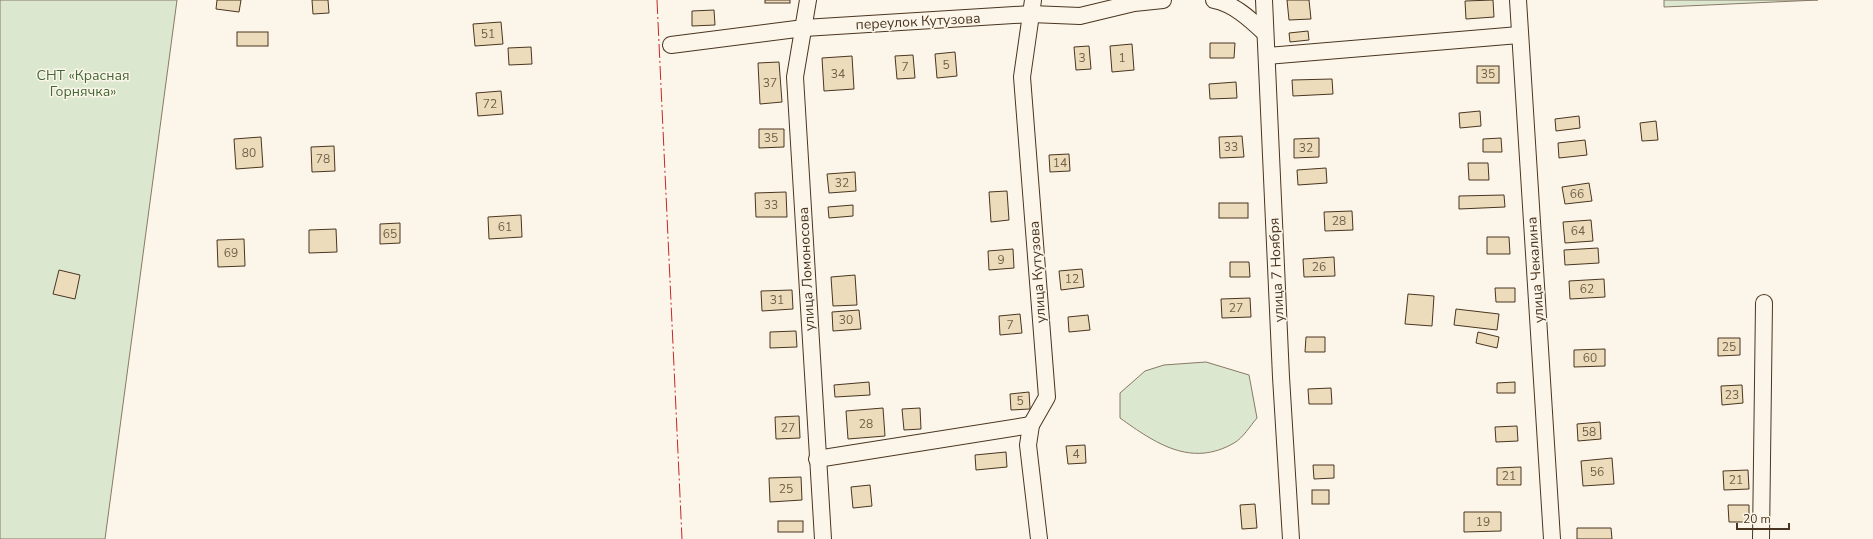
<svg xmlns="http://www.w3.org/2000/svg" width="1873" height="539" font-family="'Nunito Sans',sans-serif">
  <rect width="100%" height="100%" fill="#fbf6e9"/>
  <g fill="#dce7d0" stroke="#887966">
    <polygon points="0,0 177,0 105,539 0,539"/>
    <polygon points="1664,0 1818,0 1664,7"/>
    <path d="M 1206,362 L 1249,375 L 1257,418 C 1250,426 1243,438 1234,443 C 1191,468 1155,443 1120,418 L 1120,393 L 1145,371 L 1164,365 Z"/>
  </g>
  <g fill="#ecdcbc" stroke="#4a3520">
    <polygon points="217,0 241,0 239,12 216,9"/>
    <polygon points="312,0 328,0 329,13 313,14"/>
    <rect x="765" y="0" width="25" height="3"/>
    <polygon points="1287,0 1309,0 1311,19 1289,20"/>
    <polygon points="1493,0 1494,17 1466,19 1465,1"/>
    <polygon points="714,10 715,25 692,26 692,11"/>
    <polygon points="501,22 503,44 475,46 473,24"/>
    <polygon points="1308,31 1309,40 1290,42 1289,33"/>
    <rect x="237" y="32" width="31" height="14"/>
    <polygon points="1210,43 1235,43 1234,58 1210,58"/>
    <polygon points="1132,44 1134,70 1112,72 1110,46"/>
    <polygon points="1089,46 1091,69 1076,70 1074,47"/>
    <polygon points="531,47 532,64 509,65 508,48"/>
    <polygon points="955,52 957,76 937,78 935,54"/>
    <polygon points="913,55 915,78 897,79 895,56"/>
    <polygon points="852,56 854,89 824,91 822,58"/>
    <polygon points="779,62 782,102 760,104 758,63"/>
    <rect x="1477" y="66" width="22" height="17"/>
    <polygon points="1332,79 1333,94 1293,96 1292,80"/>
    <polygon points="1236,82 1237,98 1210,99 1209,84"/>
    <polygon points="501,91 503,114 478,116 476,93"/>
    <polygon points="1480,111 1481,126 1460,128 1459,113"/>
    <polygon points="1579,116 1580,128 1556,131 1555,119"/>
    <polygon points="1656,121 1658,140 1642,141 1640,123"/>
    <polygon points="759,129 784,129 784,147 759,148"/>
    <polygon points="1242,136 1244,157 1220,158 1219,137"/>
    <polygon points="261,137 263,167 236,169 234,139"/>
    <polygon points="1319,138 1319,157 1294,158 1294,139"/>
    <polygon points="1501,138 1502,152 1483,152 1483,139"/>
    <polygon points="1585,140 1587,155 1559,158 1558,143"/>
    <polygon points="334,146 335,171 312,172 311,147"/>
    <polygon points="1069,154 1070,171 1050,172 1049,155"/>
    <polygon points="1468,163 1488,163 1489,180 1469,180"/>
    <polygon points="1326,168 1327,183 1298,185 1297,170"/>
    <polygon points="855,172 856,191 829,193 827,174"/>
    <polygon points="1589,183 1592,201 1565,204 1562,187"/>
    <polygon points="1007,191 1009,220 991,222 989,192"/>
    <polygon points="786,192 787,217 756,217 755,193"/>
    <polygon points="1504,195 1505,207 1459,209 1459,196"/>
    <rect x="1219" y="203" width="29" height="15"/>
    <polygon points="853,205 853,216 829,218 828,207"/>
    <polygon points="1352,211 1353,230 1325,231 1324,212"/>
    <polygon points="521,215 522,237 489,239 488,217"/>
    <polygon points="1591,220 1593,241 1565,243 1563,222"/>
    <polygon points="400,223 400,243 380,244 380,224"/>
    <polygon points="336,229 337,252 309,253 309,230"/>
    <polygon points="1487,237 1509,237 1510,254 1487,254"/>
    <polygon points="244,239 245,266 218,267 217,240"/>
    <polygon points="1598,248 1599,263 1565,265 1564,250"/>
    <polygon points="1013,249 1014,268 989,270 988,251"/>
    <polygon points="1334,257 1335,276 1304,277 1303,259"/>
    <polygon points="1230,262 1249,262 1250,277 1230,277"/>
    <polygon points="1082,269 1084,287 1061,290 1059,271"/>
    <polygon points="59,270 80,275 75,299 53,294"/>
    <polygon points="855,275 857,305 833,306 831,277"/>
    <polygon points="1604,279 1605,297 1570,299 1569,281"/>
    <polygon points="1495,288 1515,288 1515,302 1496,302"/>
    <polygon points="792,290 793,309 762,311 761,291"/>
    <polygon points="1408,294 1434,296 1432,326 1405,324"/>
    <polygon points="1250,298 1251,317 1222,318 1221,299"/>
    <polygon points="1456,309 1499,314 1497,330 1454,325"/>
    <polygon points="859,310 861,329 833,331 832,312"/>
    <polygon points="1020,314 1022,333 1000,335 999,316"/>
    <polygon points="1088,315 1090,330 1069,332 1068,317"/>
    <polygon points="796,331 797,347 770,348 770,332"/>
    <polygon points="1478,332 1499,337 1497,348 1476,343"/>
    <polygon points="1306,337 1325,337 1325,352 1305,352"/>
    <polygon points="1718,338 1740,338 1740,355 1718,356"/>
    <polygon points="1605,349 1605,366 1574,367 1574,350"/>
    <polygon points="869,382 870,395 835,397 834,385"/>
    <polygon points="1515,382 1515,393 1497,393 1497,383"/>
    <polygon points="1742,385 1743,403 1722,405 1721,386"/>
    <polygon points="1331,388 1332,404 1309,404 1308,389"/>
    <polygon points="1029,392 1030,409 1011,410 1010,394"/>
    <polygon points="883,408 885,436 848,439 846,411"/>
    <polygon points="920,408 921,429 904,430 902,409"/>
    <polygon points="799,416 800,438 776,439 775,417"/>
    <polygon points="1600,422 1601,439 1578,441 1577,424"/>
    <polygon points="1517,426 1518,441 1496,442 1495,427"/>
    <polygon points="1085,445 1086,463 1068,464 1066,446"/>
    <polygon points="1006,452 1007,467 976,470 975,455"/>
    <polygon points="1612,458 1614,484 1583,486 1581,461"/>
    <polygon points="1313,465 1334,465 1334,478 1314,479"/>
    <polygon points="1521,467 1521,485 1497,485 1497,468"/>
    <polygon points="1748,470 1749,489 1724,490 1723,471"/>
    <polygon points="801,477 802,500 770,502 769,478"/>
    <polygon points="870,485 872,506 853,508 851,487"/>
    <rect x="1312" y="490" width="17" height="14"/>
    <polygon points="1255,504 1257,528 1242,529 1240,505"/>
    <polygon points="1728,505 1749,505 1749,522 1729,522"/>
    <polygon points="1464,512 1501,512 1501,531 1464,532"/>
    <rect x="778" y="521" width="25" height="11"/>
    <polygon points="1577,528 1611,528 1612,539 1577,539"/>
  </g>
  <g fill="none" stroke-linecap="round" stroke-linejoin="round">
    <g stroke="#4a3520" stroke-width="18">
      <g id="minor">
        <polyline points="808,0 795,77 823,539"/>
        <polyline points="1033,0 1022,77 1047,397 1031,425 1028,445 1039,539"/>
        <path d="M 1214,0 C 1234,4 1250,19 1265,33"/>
        <polyline points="1264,0 1281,377 1291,539"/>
        <polyline points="1518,0 1552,539"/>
        <polyline points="671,45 804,28 1031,14 1080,16 1134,3 1163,0"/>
        <polyline points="1267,56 1519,35"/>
        <polyline points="817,459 1031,425"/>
        <polyline points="1761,539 1764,303"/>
      </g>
    </g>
    <use href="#minor" stroke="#fbf6e9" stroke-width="16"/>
    <polyline stroke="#c62828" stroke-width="1" stroke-dasharray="14 3 2 3" stroke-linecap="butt" points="657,0 682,539"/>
  </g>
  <g text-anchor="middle" stroke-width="3" stroke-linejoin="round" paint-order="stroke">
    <g font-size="12" fill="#725f47">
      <text x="488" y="38">51</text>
      <text x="1082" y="62">3</text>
      <text x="1122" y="62">1</text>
      <text x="946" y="69">5</text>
      <text x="905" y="71">7</text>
      <text x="838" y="78">34</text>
      <text x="1488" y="78">35</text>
      <text x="770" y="87">37</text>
      <text x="490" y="108">72</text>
      <text x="771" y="142">35</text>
      <text x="1231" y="151">33</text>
      <text x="1306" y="152">32</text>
      <text x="249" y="157">80</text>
      <text x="323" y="163">78</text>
      <text x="1060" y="167">14</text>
      <text x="842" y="187">32</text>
      <text x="1577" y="198">66</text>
      <text x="771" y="209">33</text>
      <text x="1339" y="225">28</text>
      <text x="505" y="231">61</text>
      <text x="1578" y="235">64</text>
      <text x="390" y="238">65</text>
      <text x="231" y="257">69</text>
      <text x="1001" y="264">9</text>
      <text x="1319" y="271">26</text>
      <text x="1072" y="283">12</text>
      <text x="1587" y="293">62</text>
      <text x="777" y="304">31</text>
      <text x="1236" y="312">27</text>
      <text x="846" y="324">30</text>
      <text x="1010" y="329">7</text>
      <text x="1729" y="351">25</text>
      <text x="1590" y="362">60</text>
      <text x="1732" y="399">23</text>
      <text x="1020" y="405">5</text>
      <text x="866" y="428">28</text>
      <text x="788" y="432">27</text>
      <text x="1589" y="436">58</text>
      <text x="1076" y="458">4</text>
      <text x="1597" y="476">56</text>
      <text x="1509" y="480">21</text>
      <text x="1736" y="484">21</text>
      <text x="786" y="493">25</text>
      <text x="1483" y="526">19</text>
    </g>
    <g font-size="14" fill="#4a3520" stroke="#fbf6e9">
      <text transform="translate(918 21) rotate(-3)" y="5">переулок Кутузова</text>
      <text transform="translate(806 269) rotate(-93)" y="5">улица Ломоносова</text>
      <text transform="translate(1276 270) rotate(-93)" y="5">улица 7 Ноября</text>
      <text transform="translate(1535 270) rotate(-94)" y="5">улица Чекалина</text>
      <text transform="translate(1037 272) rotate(-94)" y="5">улица Кутузова</text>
    </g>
    <g font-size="14" fill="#436837" stroke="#fbf6e9">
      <text x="83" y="80">СНТ «Красная<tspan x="83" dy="16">Горнячка»</tspan></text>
    </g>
  </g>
  <path d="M1737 523v6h52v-6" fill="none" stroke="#4a3520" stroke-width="2"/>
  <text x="1743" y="523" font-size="12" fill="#4a3520" stroke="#fbf6e9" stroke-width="3" paint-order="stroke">20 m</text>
</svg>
